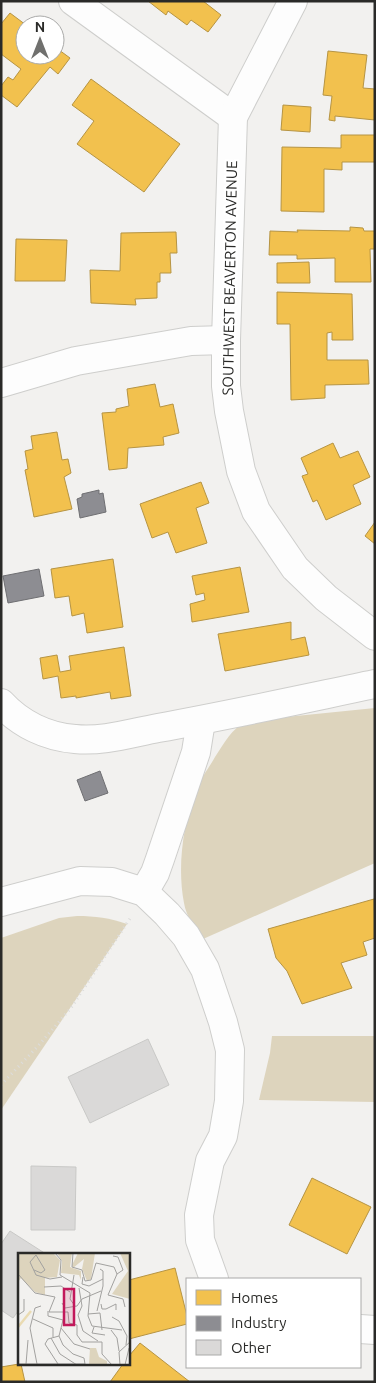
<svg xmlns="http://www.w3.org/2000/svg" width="376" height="1383" font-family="Ubuntu,sans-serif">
  <rect width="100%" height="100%" fill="#f2f1ef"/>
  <g fill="#ddd4bd">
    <path d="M 375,708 L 375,863 L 203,939 C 196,928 186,917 184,903 C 177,867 183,824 196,790 C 200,779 209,768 215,757 C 225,742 231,729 247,721 Z"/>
    <path d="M 77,916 C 95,916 110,918 127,924 L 1,1110 L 1,938 L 59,918 Z"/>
    <polygon points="272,1036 375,1036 375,1102 259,1100 270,1053"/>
  </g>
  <g fill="#f2c14e" stroke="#b69443">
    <polygon points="148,1 203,1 221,15 208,32 191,20 187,25 168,11 166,15"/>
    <polygon points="10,13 26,25 25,55 55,55 55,47 70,58 58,74 50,67 17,107 1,95 1,86 8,77 13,80 21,69 1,54 1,24"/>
    <polygon points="328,51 367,55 363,88 375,89 375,120 335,116 335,121 329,120 332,96 323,95"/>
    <polygon points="91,79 180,144 144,192 77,144 94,121 72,105"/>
    <polygon points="283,105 311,107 310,132 281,130"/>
    <polygon points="341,135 375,135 375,162 342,162 342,170 324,169 324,212 281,211 282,147 341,148"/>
    <polygon points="350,227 363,228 364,231 375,231 375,249 370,249 371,282 335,282 335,258 297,259 297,255 269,255 270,231 298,232 297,230 350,231"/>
    <polygon points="176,232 177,253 170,253 171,273 160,273 160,282 157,282 157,298 135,299 136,305 91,303 90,270 120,271 121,233"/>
    <polygon points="16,239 67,240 65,281 15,281"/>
    <polygon points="309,262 310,283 277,283 277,263"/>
    <polygon points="277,292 352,294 353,340 332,340 332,332 327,333 327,360 368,360 369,384 325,385 325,398 291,400 290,324 277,324"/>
    <polygon points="155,384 160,407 173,404 179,433 163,437 164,445 128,448 127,468 109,470 102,413 116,412 116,409 129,406 127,389"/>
    <polygon points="57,432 62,460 68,459 71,473 64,477 72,509 34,517 25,470 28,469 25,451 33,449 31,436"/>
    <polygon points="333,443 340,458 358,451 370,477 353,485 361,504 326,520 317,500 313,502 302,476 308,474 301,458"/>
    <polygon points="201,482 209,503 196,508 207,543 176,553 168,532 152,538 140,504"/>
    <polygon points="375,522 375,544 365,536"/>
    <polygon points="113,559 123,627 87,633 84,613 72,616 69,596 55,598 51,569"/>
    <polygon points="240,567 249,612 192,622 190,604 205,600 204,593 196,595 192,576"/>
    <polygon points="291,622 291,640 305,637 309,655 225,671 218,634"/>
    <polygon points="124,647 131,696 111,699 110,692 76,698 76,696 61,698 58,676 43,679 40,658 57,655 60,672 71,670 69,656"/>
    <polygon points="374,899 375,938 363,942 367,955 341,963 352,988 302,1004 287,971 276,958 268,929"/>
    <polygon points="312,1178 371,1207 347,1254 289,1225"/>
    <polygon points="175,1268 187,1316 187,1324 129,1339 129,1280"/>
    <polygon points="140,1343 190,1382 110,1382 123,1364 129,1364 129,1356"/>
    <polygon points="19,1364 21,1364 25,1382 1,1382 1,1367"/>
  </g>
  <g fill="#8d8d92" stroke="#6f6f72">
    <polygon points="99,490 99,494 103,493 106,512 80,518 77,499 82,497 82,494"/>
    <polygon points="39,569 44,596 8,603 3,576"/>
    <polygon points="100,771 108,793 85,801 77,780"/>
  </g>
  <g fill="#dad9d8" stroke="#c9c9c7">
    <polygon points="148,1039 169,1085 90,1123 68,1077"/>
    <polygon points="31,1166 76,1167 75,1230 31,1230"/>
    <polygon points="10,1231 46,1254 19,1254 19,1310 13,1318 1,1310 1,1244"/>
  </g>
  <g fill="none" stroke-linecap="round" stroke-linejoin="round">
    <g stroke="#cececc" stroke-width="30">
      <g id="street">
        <polyline points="73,1 233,117"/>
        <polyline points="293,1 233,117 226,340 226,386 229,411 241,471 256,511 295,568 326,598 375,636"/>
        <polyline points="1,383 76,361 191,341 226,340"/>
        <path d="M 1,703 C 20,724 47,737 75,739 C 102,742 131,733 158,728 C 230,715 303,699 375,684"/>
        <polyline points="144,892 155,873 160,859 196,752 201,721"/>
      </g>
    </g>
    <g stroke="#cececc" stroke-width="30">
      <g id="secondary">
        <polyline points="1,902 80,881 112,882 144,892 167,914 186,936 205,969 223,1022 230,1050 229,1101 223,1136 210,1161 199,1215 200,1240 214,1279"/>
        <polyline points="360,1329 375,1330"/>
      </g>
    </g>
    <polyline stroke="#dcdcdb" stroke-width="3" stroke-dasharray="1 4" stroke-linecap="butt" points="1,1085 38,1046 71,1008 131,917"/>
    <use href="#street" stroke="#fdfdfd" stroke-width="28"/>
    <use href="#secondary" stroke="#fdfdfd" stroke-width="28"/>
  </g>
  <g text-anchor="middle" stroke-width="5" stroke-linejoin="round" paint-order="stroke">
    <g font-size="15" fill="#2a2a28" stroke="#fff">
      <text transform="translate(230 278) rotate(-89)" y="5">SOUTHWEST BEAVERTON AVENUE</text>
    </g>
  </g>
  <g transform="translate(18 1253)">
    <rect width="112" height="112" fill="#f2f1ef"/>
    <path d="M 0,0 L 35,0 L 42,7 L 39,24 L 27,25 L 27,42 L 17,39 L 3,25 L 0,29 ZM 39,0 L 54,0 L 52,14 L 63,18 L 63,27 L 61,22 L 43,20 L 44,8 ZM 60,0 L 77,0 L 73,26 L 69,28 L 64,16 L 66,6 L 55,15 L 54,12 ZM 102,0 L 112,0 L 112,46 L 94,41 L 110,18 ZM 72,95 L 78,95 L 81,104 L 89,108 L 89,112 L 71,112 Z" fill="#ddd4bd"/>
    <path fill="none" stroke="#eadbb2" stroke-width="2.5" d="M 0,74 L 13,58"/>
    <path fill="none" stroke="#a2a19f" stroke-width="1" d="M 37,0 L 43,7 L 42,22M 55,0 L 54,14 L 64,17 L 67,28 L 73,27 L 78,10 L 96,14 L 99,21 L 90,42 L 105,46 L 107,54M 95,3 L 100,4 L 105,17 L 99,21M 16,17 L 23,20 L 27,17 L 18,2 L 12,9 L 18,22 L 32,26 L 44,24M 0,21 L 17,40 L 37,44 L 31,59 L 50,59 L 51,70 L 59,72 L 59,82 L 64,89 L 84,89 L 84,101 L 94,112M 42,22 L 72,40 L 70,63 L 74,73 L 104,77M 56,22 L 52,46 L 57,53M 65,24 L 64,31 L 71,33 L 85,26M 26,34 L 43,33 L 52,39M 61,35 L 64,53 L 60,62 L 65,78 L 80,88M 64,46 L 83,38M 44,50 L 47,55 L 59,53 L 64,46M 83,51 L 84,56 L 88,56 L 98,51 L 98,57M 79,58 L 85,33 L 85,18 L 82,16M 70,61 L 82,60 L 84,77M 0,62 L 6,58 L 6,46M 94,64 L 101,68 L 109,83 L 108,92M 15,66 L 35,75 L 35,84M 76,74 L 74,80 L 87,82M 43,75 L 56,91 L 72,96M 93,77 L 99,85 L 101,98M 33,85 L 42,101 L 59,112M 0,111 L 67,111 L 66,105 L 55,101 L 45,92 L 41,83 L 45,67 L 30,63 L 30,58M 8,111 L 10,87M 19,111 L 12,75 L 17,55 L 23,53M 40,111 L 27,91 L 30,86 L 41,83M 102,112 L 101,99 L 113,88M 107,112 L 111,95"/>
    <path fill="#c2185b" fill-opacity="0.15" stroke="#c2185b" stroke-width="2.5" d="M 46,36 L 56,36 L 56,72 L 46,72 Z"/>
    <rect width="112" height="112" fill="none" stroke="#2a2a28" stroke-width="2.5"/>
  </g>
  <rect width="376" height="1383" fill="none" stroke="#2a2a28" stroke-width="5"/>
  <rect x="186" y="1278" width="175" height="90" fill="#ffffff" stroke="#aaaaa9"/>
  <rect x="196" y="1290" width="25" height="15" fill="#f2c14e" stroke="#aaaaa9"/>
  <text x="231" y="1303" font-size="15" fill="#2a2a28">Homes</text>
  <rect x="196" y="1316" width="25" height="15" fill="#8d8d92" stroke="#aaaaa9"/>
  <text x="231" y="1328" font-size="15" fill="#2a2a28">Industry</text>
  <rect x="196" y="1340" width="25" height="15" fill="#dad9d8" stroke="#aaaaa9"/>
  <text x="231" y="1353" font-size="15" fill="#2a2a28">Other</text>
  <g transform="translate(40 40)"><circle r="24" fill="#ffffff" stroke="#aaaaa9"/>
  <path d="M0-4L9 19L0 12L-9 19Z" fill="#70706e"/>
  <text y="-8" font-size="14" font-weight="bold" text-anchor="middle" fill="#2a2a28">N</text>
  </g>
</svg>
